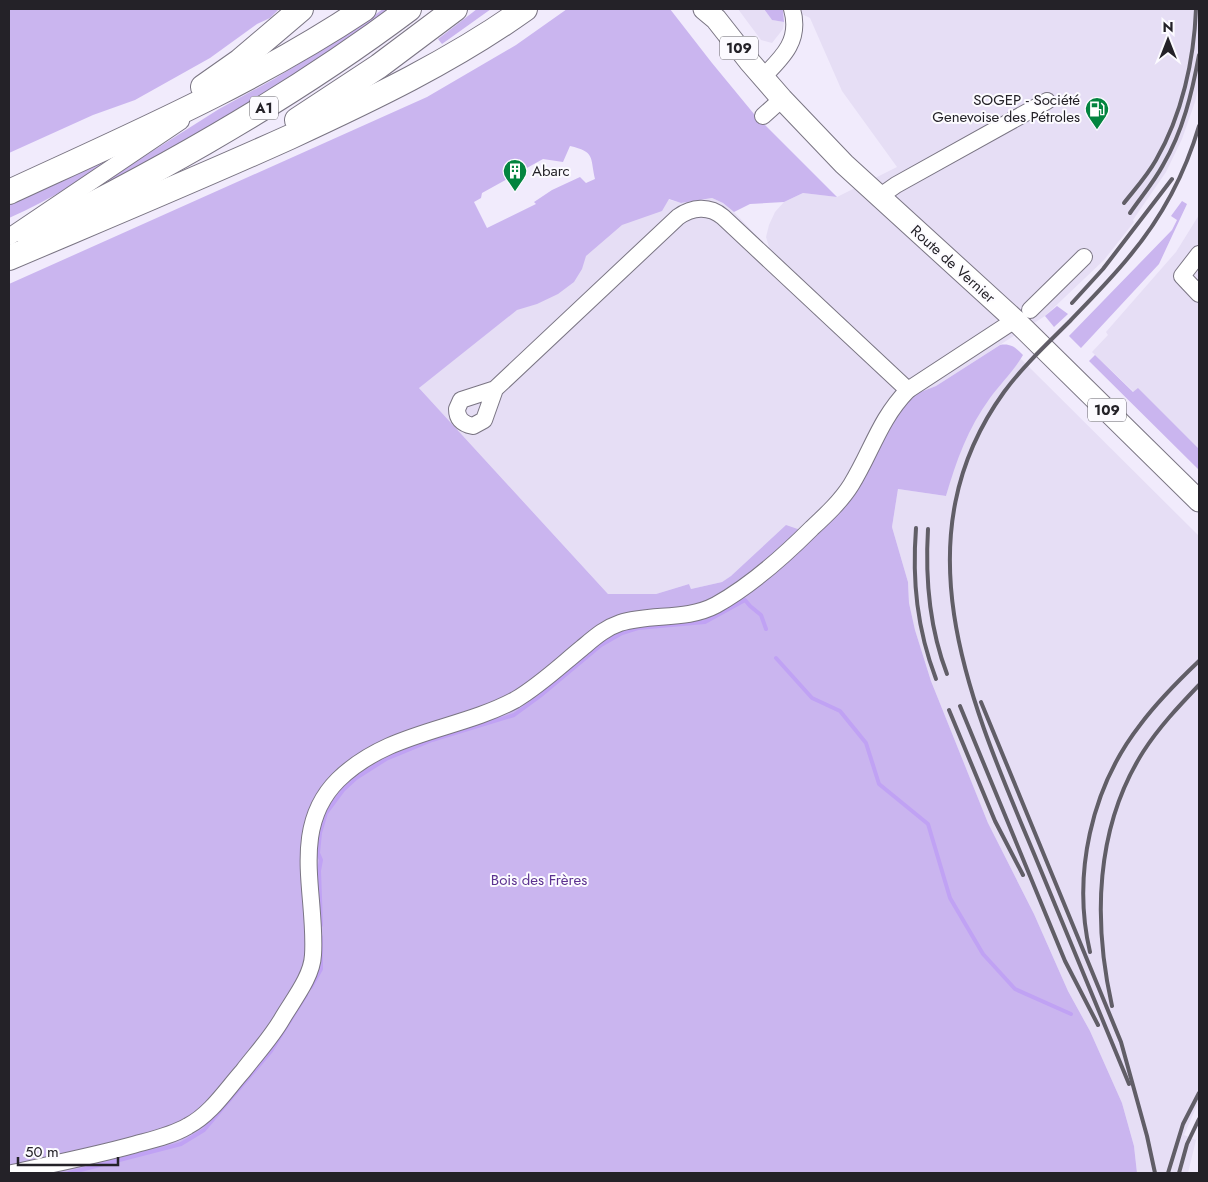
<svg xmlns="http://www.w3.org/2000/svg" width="1208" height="1182" font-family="Jost,sans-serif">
  <rect width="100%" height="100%" fill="#f1ebfc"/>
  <g fill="#e6def5">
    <polygon points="738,9 764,9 772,20 784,22 783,29 772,43 761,40"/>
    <polygon points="791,9 1199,9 1199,85 1195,102 1182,139 1166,172 1133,220 1134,222 1104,260 1045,316 936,386 913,395 844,504 722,582 691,589 689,584 656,594 608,594 419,388 595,179 681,203 712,198 723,203 734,212 770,250 766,237 769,225 775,212 784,202 803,193 837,197 897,167 842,91 810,18"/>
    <polygon points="1199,215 1199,449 1138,389 1134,392 1092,352 1108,335 1106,332 1176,252"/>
    <polygon points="1021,359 1199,536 1199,1101 1184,1135 1196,1140 1188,1173 1137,1173 1134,1146 1122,1103 1090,1031 1068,991 1034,914 988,823 931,681 915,630 909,603 908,582 892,527 898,489 946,496 954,465 974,422 989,398"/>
  </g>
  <g fill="#cab5ef" fill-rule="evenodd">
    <polygon points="9,9 279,9 270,18 257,24 210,58 135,100 93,115 9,153"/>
    <polygon points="383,9 390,9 352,37 241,110 98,189 99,185 219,109 274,79 351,32"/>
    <polygon points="477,9 491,9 442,44 438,39"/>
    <path d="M 567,9 L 670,9 L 712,63 L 754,114 L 837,197 L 803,193 L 784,202 L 750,204 L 734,212 L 723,203 L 712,198 L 681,203 L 669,199 L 662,211 L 622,225 L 586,256 L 582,269 L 574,282 L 558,294 L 537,304 L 517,310 L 419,388 L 608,594 L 656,594 L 689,584 L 691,589 L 722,582 L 731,576 L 786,525 L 815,535 L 897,413 L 913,395 L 936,386 L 1000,345 C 1011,343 1016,348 1023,355 C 1014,371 1000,384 990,398 C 968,428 956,461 946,496 L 898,489 L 892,527 L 908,582 L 909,603 L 915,630 L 931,681 L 988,823 L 1034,914 L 1068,991 L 1090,1031 L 1122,1103 L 1134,1146 L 1137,1173 L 9,1173 L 9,284 L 427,97 L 516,45 ZM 570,146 C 595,152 590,156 595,179 L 586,183 L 580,177 L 552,190 L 534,202 L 536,204 L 487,228 L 474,202 L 481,198 L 482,193 L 543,159 L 563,162 Z"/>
    <polygon points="764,9 783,9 784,22 772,20"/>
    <path d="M 124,151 C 87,177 50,200 9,218 L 9,205 Z"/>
    <polygon points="1182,201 1187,204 1159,264 1081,348 1069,336 1172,230 1177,220 1171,216"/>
    <polygon points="1057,306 1068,314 1054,327 1045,316"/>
    <polygon points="1095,355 1133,392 1138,388 1199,449 1199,470 1089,361"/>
  </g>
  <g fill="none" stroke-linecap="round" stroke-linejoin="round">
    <g stroke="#c0a2f4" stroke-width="4">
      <polyline points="776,658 812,698 840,711 866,743 879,784 928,824 950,898 983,954 1015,989 1071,1014"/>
      <polyline points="321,925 319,871 321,860 318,853 320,833 326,813 343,790 356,778 386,759 432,740 514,715 540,696 601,645 622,633 638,628 705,622 745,600 750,606 761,615 766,629"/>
      <polyline points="311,987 321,969 321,937"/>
      <polyline points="69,1173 181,1144 204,1130 271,1051 306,995"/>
    </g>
    <g stroke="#7a7583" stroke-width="18">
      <g id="minor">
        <path d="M 763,77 C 783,57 801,40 792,9"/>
        <polyline points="763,116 782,99"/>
        <polyline points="879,197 896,185 1047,101"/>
        <polyline points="21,234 55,223"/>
        <polyline points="9,237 181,121"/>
        <polyline points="1199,254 1182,276 1199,294"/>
        <polyline points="1030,310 1084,257"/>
        <path d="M 495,389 L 484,420 L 473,426 C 463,424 457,419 457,409 L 461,400 L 495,389 L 678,217 C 692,207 709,205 723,217 L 908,390"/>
        <path d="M 12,1173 C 52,1164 93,1156 133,1145 C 151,1140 171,1136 188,1126 C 211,1114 226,1090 243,1071 C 256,1054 271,1038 282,1019 C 293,1000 312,977 313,955 C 317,895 289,829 338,780 C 388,731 457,731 515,700 C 539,686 560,666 582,648 C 594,638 605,628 620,623 C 651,613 686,621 716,605 C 752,585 783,557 812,528 C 826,515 841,501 851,485 C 872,451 879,420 908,390 L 1015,320"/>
      </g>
    </g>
    <g stroke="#7a7583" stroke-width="23">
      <polyline id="major" points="704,9 716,19 749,61 782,99 844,164 1015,320 1199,501"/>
    </g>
    <g stroke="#7a7583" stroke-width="26">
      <g id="highway">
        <polyline points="203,87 240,61 301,9"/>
        <polyline points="297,120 379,66 455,9"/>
        <path d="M 9,192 C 130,136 253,83 364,9"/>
        <path d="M 61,220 C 182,159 300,91 409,9"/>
        <path d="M 9,258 C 103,218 197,179 290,137 C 372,99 452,61 525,9"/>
      </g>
    </g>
    <use href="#minor" stroke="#fff" stroke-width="16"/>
    <use href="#major" stroke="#fff" stroke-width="21"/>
    <use href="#highway" stroke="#fff" stroke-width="24"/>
    <g stroke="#615e67" stroke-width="4">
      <path d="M 1124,203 C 1135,189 1147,176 1156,160 C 1182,115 1194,60 1196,9"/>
      <path d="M 1130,213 C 1141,197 1154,182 1163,165 C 1183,131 1192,93 1199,55"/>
      <polyline points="1072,303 1103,269 1172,179"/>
      <path d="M 916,528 C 912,581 917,629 936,679"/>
      <path d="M 928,529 C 925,579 929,627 947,674"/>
      <polyline points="981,702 1121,1042 1147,1136 1155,1173"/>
      <polyline points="960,706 1065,961 1098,1025"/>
      <polyline points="949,710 995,821 1023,875"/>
      <path d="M 1090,952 C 1072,875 1091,788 1140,725 C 1157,702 1178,681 1199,661"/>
      <path d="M 1112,1006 C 1093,921 1095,828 1143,752 C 1159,727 1179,706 1199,685"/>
      <path d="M 1129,1084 C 1098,1010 1068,935 1037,861 C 974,710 895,543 1004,392 C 1023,366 1047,344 1070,321 C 1090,300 1110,280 1128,258 C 1160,220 1185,174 1199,126"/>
      <polyline points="1168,1173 1183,1124 1199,1093"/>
      <polyline points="1179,1173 1187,1144 1199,1119"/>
    </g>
  </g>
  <defs>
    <g id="fuel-pin" transform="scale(1.25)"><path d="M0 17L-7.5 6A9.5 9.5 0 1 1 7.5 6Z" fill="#03843f" stroke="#fcfbff"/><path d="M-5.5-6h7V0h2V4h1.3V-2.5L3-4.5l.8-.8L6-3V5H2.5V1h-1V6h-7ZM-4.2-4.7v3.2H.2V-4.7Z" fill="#fff"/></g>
    <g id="building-pin" transform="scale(1.25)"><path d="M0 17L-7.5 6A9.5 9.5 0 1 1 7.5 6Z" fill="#03843f" stroke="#fcfbff"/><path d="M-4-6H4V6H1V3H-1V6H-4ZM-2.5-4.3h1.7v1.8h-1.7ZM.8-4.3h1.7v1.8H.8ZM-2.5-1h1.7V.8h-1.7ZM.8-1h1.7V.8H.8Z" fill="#fff"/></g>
  </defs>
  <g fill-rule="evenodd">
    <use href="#fuel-pin" x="1097" y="109"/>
    <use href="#building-pin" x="515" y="171"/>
  </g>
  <g text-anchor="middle" stroke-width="4" stroke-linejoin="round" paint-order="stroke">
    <g fill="#fcfbff" stroke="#656368" stroke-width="1">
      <rect x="720" y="36.5" width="38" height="23" rx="4"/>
      <rect x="250" y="96.5" width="28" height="23" rx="4"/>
      <rect x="1088" y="398.5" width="38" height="23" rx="4"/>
    </g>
    <g font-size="14" font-weight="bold" fill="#242228">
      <text x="739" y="53">109</text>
      <text x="264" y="113">A1</text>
      <text x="1107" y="415">109</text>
    </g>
    <g font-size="15" fill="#242228" stroke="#fcfbff" text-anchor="end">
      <text x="1080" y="105">SOGEP - Société<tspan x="1080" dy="17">Genevoise des Pétroles</tspan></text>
      <text x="532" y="176" text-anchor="start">Abarc</text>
    </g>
    <g font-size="15" fill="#242228" stroke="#fcfbff">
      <text transform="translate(953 264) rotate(42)" y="5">Route de Vernier</text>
    </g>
    <g font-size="15" fill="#5c3290" stroke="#fcfbff">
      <text x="539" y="885">Bois des Frères</text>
    </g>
  </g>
  <rect width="1208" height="1182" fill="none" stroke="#242228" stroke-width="20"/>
  <g transform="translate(1168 40)" stroke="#fcfbff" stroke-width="4" paint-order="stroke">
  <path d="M0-4L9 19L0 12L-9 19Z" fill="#242228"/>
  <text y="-8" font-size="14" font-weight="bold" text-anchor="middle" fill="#242228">N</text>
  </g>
  <path d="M18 1157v8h100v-8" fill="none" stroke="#242228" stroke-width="2.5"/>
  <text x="25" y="1157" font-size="15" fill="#242228" stroke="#fcfbff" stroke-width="4" paint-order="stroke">50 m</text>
</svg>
